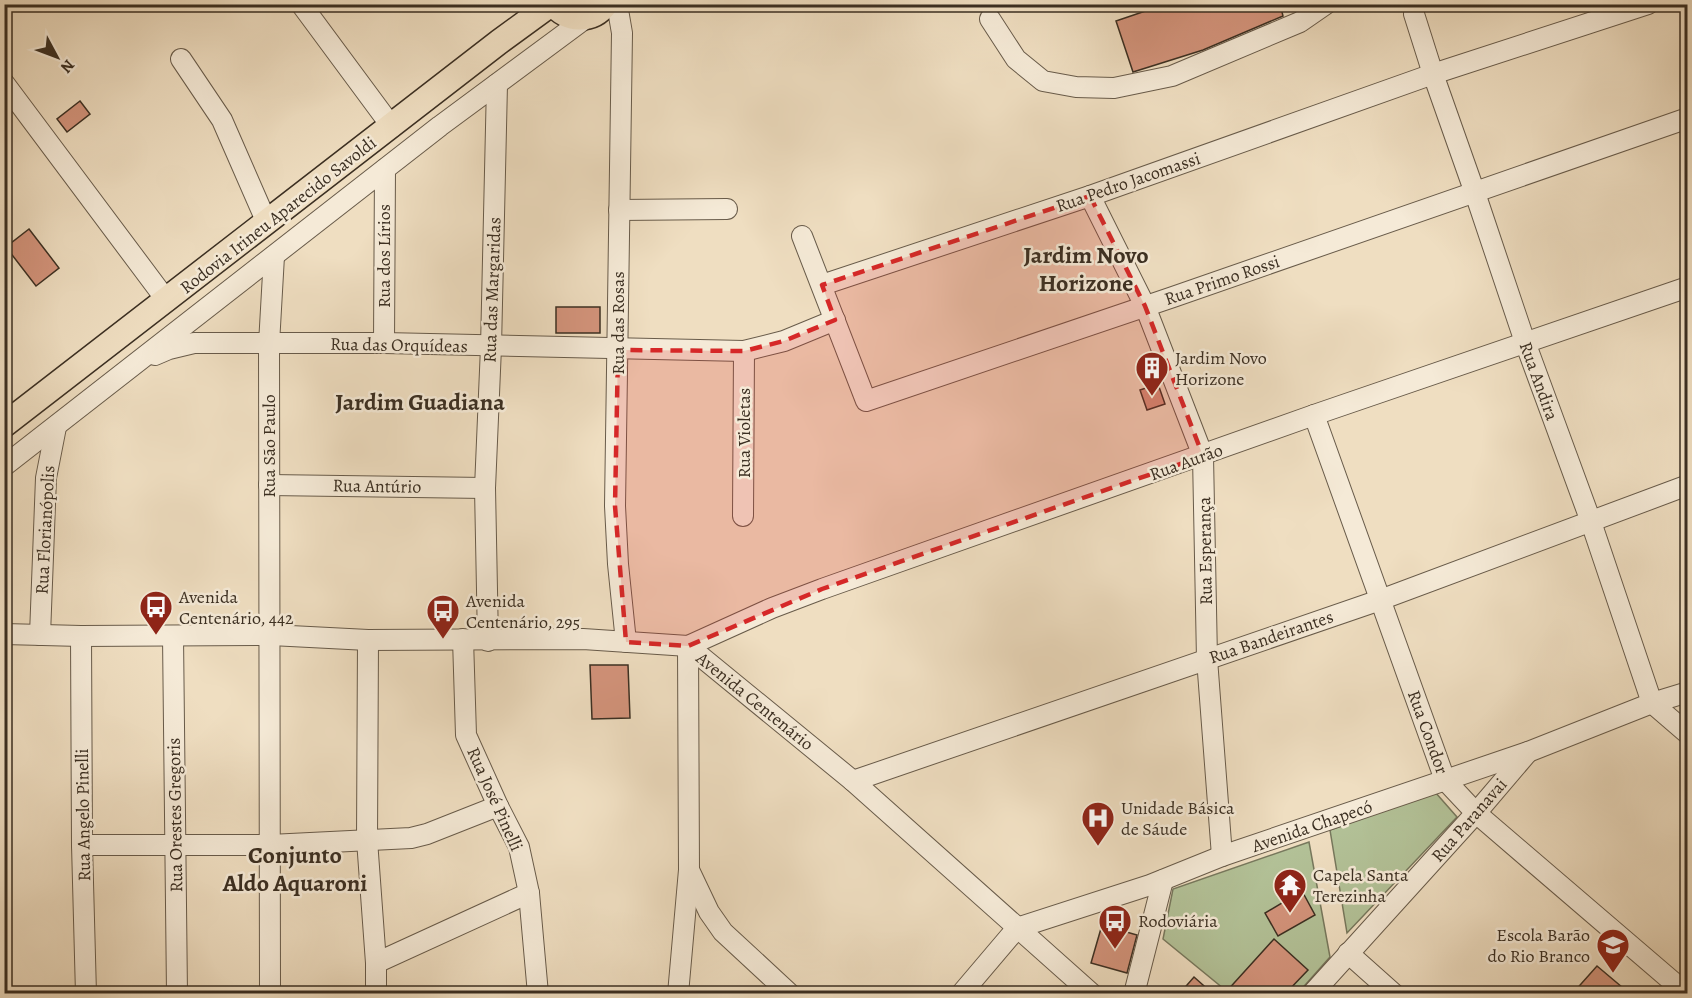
<svg xmlns="http://www.w3.org/2000/svg" width="1692" height="998" font-family="Alegreya,serif">
  <rect width="100%" height="100%" fill="#efdec1"/>
  <filter id="stains"><feTurbulence type="fractalNoise" baseFrequency=".00333" numOctaves="4"/><feColorMatrix values="0 0 0 0 .2 0 0 0 0 .09 0 0 0 0 .02 0 0 0 .5 -.17"/></filter>
  <radialGradient id="worn" r=".72"><stop offset=".6" stop-color="#630" stop-opacity="0"/><stop offset="1" stop-color="#630" stop-opacity=".3"/></radialGradient>
  <g fill="#b3c298" stroke="#77785d" stroke-width="1.5">
    <polygon points="1435,792 1457,817 1347,933 1330,830"/>
    <polygon points="1309,842 1330,957 1298,993 1229,993 1163,939 1173,889"/>
  </g>
  <g fill="#d4947c" stroke="#3b2f22" stroke-width="1.5">
    <polygon points="1166,4 1280,4 1283,16 1203,50 1133,72 1116,21"/>
    <polygon points="80,101 90,114 67,132 57,119"/>
    <polygon points="29,229 59,268 36,286 6,247"/>
    <rect x="556" y="307" width="44" height="26"/>
    <polygon points="1158,384 1165,404 1147,410 1140,390"/>
    <polygon points="590,665 628,665 630,718 592,719"/>
    <polygon points="1302,891 1315,915 1278,936 1265,913"/>
    <polygon points="1102,925 1137,935 1127,973 1091,963"/>
    <polygon points="1274,939 1308,970 1286,993 1225,993"/>
    <polygon points="1597,966 1629,993 1573,993"/>
    <polygon points="1194,977 1212,993 1180,993"/>
  </g>
  <g fill="none" stroke-linecap="round" stroke-linejoin="round">
    <g stroke="#685b4a" stroke-width="22">
      <g id="minor">
        <polyline points="301,4 392,127"/>
        <polyline points="617,4 622,33 615,506 618,564 626,642"/>
        <polyline points="1414,14 1433,74 1475,193 1525,342 1590,519 1652,703 1688,734"/>
        <polyline points="990,19 1016,59 1043,81 1076,87 1114,88 1172,76 1300,22 1326,4"/>
        <polyline points="181,59 222,120 267,223"/>
        <polyline points="4,83 167,301"/>
        <polyline points="1090,196 1145,306 1203,456 1207,659 1222,856"/>
        <polyline points="619,210 727,209"/>
        <polyline points="802,236 866,401 1173,297 1688,118"/>
        <polyline points="822,285 1090,196 1433,74 1648,4"/>
        <polyline points="384,343 385,169"/>
        <polyline points="155,355 169,349 194,343 384,343 744,351 784,341 835,320"/>
        <polyline points="1314,415 1445,780 1476,813 1687,994"/>
        <polyline points="4,466 440,126 586,18"/>
        <polyline points="269,485 485,488"/>
        <polyline points="743,516 744,351"/>
        <polyline points="4,634 81,636 271,635 368,640 583,639 688,646 853,781 1092,994"/>
        <polyline points="40,635 46,478 56,427"/>
        <polyline points="81,636 82,845 86,994"/>
        <polyline points="173,636 177,994"/>
        <polyline points="463,639 466,735 498,806 519,847 529,893 538,994"/>
        <polyline points="368,640 367,840 376,963 376,994"/>
        <polyline points="488,641 485,488 491,347 497,84"/>
        <polyline points="688,646 772,608 822,589 1314,415 1688,287"/>
        <polyline points="853,781 1380,600 1688,485"/>
        <polyline points="82,845 270,845 411,838 427,834 498,806"/>
        <polyline points="690,872 709,912 723,932 790,994"/>
        <polyline points="1348,953 1394,994"/>
        <polyline points="376,963 529,893"/>
        <polyline points="270,994 269,344 274,256"/>
        <polyline points="678,994 689,870 688,646"/>
        <polyline points="961,994 1017,928 1150,885 1222,856 1528,752 1652,703 1688,692"/>
        <polyline points="1134,994 1163,880"/>
        <polyline points="1312,994 1476,813 1528,752"/>
      </g>
    </g>
    <g stroke="#3b2f22" stroke-width="27">
      <g id="major">
        <path d="M 553,4 C 567,21 592,23 606,4"/>
        <polyline points="4,425 499,42 551,4"/>
      </g>
    </g>
    <use href="#minor" stroke="#f5ead7" stroke-width="20"/>
    <use href="#major" stroke="#efdec1" stroke-width="24"/>
  </g>
  <path fill="#d62828" fill-opacity="0.2" stroke="#d62828" stroke-width="4.5" stroke-dasharray="12 8" stroke-linejoin="round" d="M 1090,196 L 1145,306 L 1203,456 L 822,589 L 688,646 L 626,642 L 615,506 L 618,350 L 744,351 L 784,341 L 835,320 L 822,285 Z"/>
  <defs>
    <g id="building-pin" transform="scale(1.725)"><path d="M0 17L-7.5 6A9.5 9.5 0 1 1 7.5 6Z" fill="#8f2418" stroke="#f5ead7"/><path d="M-4-6H4V6H1V3H-1V6H-4ZM-2.5-4.3h1.7v1.8h-1.7ZM.8-4.3h1.7v1.8H.8ZM-2.5-1h1.7V.8h-1.7ZM.8-1h1.7V.8H.8Z" fill="#fff"/></g>
    <g id="bus-pin" transform="scale(1.725)"><path d="M0 17L-7.5 6A9.5 9.5 0 1 1 7.5 6Z" fill="#8f2418" stroke="#f5ead7"/><path d="M-5-6H5V4H4V6H2V4H-2V6H-4V4H-5ZM-3.5-4V0h7V-4ZM-3.5 1.2v1.5H-2V1.2ZM2 1.2v1.5H3.5V1.2Z" fill="#fff"/></g>
    <g id="hospital-pin" transform="scale(1.725)"><path d="M0 17L-7.5 6A9.5 9.5 0 1 1 7.5 6Z" fill="#8f2418" stroke="#f5ead7"/><path d="M-5-5h3v3.5h4V-5h3V5h-3V1.5h-4V5h-3Z" fill="#fff"/></g>
    <g id="temple-pin" transform="scale(1.725)"><path d="M0 17L-7.5 6A9.5 9.5 0 1 1 7.5 6Z" fill="#8f2418" stroke="#f5ead7"/><path d="M0-6L5-2H3V0L6.5 2.5H4V6H1.5V3h-3V6H-4V2.5H-6.5L-3 0V-2H-5Z" fill="#fff"/></g>
    <g id="school-pin" transform="scale(1.725)"><path d="M0 17L-7.5 6A9.5 9.5 0 1 1 7.5 6Z" fill="#8f2418" stroke="#f5ead7"/><path d="M0-5L7-2L0 1L-7-2ZM-4 1L0 2.5L4 1V4Q0 6-4 4Z" fill="#fff"/></g>
  </defs>
  <g fill-rule="evenodd">
    <use href="#building-pin" x="1152" y="368"/>
    <use href="#bus-pin" x="156" y="607"/>
    <use href="#bus-pin" x="443" y="611"/>
    <use href="#hospital-pin" x="1098" y="818"/>
    <use href="#temple-pin" x="1290" y="885"/>
    <use href="#bus-pin" x="1115" y="921"/>
    <use href="#school-pin" x="1613" y="945"/>
  </g>
  <g text-anchor="middle" stroke-width="5" stroke-linejoin="round" paint-order="stroke">
    <g font-size="18" fill="#3b2f22" stroke="#f5ead7">
      <text transform="translate(1128 182) rotate(-19)" y="6">Rua Pedro Jacomassi</text>
      <text transform="translate(278 215) rotate(-38)" y="6">Rodovia Irineu Aparecido Savoldi</text>
      <text transform="translate(384 256) rotate(-90)" y="6">Rua dos Lírios</text>
      <text transform="translate(1222 280) rotate(-19)" y="6">Rua Primo Rossi</text>
      <text transform="translate(492 290) rotate(-88)" y="6">Rua das Margaridas</text>
      <text transform="translate(618 323) rotate(-90)" y="6">Rua das Rosas</text>
      <text transform="translate(399 345) rotate(1)" y="6">Rua das Orquídeas</text>
      <text transform="translate(1539 381) rotate(70)" y="6">Rua Andira</text>
      <text transform="translate(744 433) rotate(-90)" y="6">Rua Violetas</text>
      <text transform="translate(269 446) rotate(-90)" y="6">Rua São Paulo</text>
      <text transform="translate(1186 462) rotate(-20)" y="6">Rua Aurão</text>
      <text transform="translate(377 486) rotate(1)" y="6">Rua Antúrio</text>
      <text transform="translate(45 530) rotate(-87)" y="6">Rua Florianópolis</text>
      <text transform="translate(1205 551) rotate(-91)" y="6">Rua Esperança</text>
      <text transform="translate(1271 637) rotate(-19)" y="6">Rua Bandeirantes</text>
      <text transform="translate(755 701) rotate(39)" y="6">Avenida Centenário</text>
      <text transform="translate(1428 732) rotate(70)" y="6">Rua Condor</text>
      <text transform="translate(495 799) rotate(66)" y="6">Rua José Pinelli</text>
      <text transform="translate(83 815) rotate(-91)" y="6">Rua Angelo Pinelli</text>
      <text transform="translate(175 815) rotate(-91)" y="6">Rua Orestes Gregoris</text>
      <text transform="translate(1469 820) rotate(-49)" y="6">Rua Paranavai</text>
      <text transform="translate(1312 826) rotate(-19)" y="6">Avenida Chapecó</text>
    </g>
    <g font-size="18" fill="#3b2f22" stroke="#f5ead7" text-anchor="start">
      <text x="1175" y="364">Jardim Novo<tspan x="1175" dy="21">Horizone</tspan></text>
      <text x="179" y="603">Avenida<tspan x="179" dy="21">Centenário, 442</tspan></text>
      <text x="466" y="607">Avenida<tspan x="466" dy="21">Centenário, 295</tspan></text>
      <text x="1121" y="814">Unidade Básica<tspan x="1121" dy="21">de Sáude</tspan></text>
      <text x="1313" y="881">Capela Santa<tspan x="1313" dy="21">Terezinha</tspan></text>
      <text x="1138" y="927">Rodoviária</text>
      <text x="1590" y="941" text-anchor="end">Escola Barão<tspan x="1590" dy="21">do Rio Branco</tspan></text>
    </g>
    <g font-size="24" font-weight="bold" fill="#3b2f22" stroke="#f5ead7">
      <text x="1086" y="263">Jardim Novo<tspan x="1086" dy="28">Horizone</tspan></text>
      <text x="420" y="410">Jardim Guadiana</text>
      <text x="295" y="863">Conjunto<tspan x="295" dy="28">Aldo Aquaroni</tspan></text>
    </g>
  </g>
  <rect width="1692" height="998" fill="none" stroke="#efdec1" stroke-width="24"/>
  <rect x="6" y="6" width="1680" height="986" fill="none" stroke="#3b2f22" stroke-width="3"/>
  <rect x="12" y="12" width="1668" height="974" fill="none" stroke="#3b2f22" stroke-width="1.5"/>
  <g transform="translate(57 57) rotate(131)" stroke="#f5ead7" stroke-width="4.5" paint-order="stroke">
  <path d="M0-4.5L10 22L0 15L-10 22Z" fill="#3b2f22"/>
  <text y="-9" font-size="16" font-weight="bold" text-anchor="middle" fill="#3b2f22">N</text>
  </g>
  <rect width="100%" height="100%" filter="url(#stains)"/>
  <rect width="100%" height="100%" fill="url(#worn)"/>
</svg>
